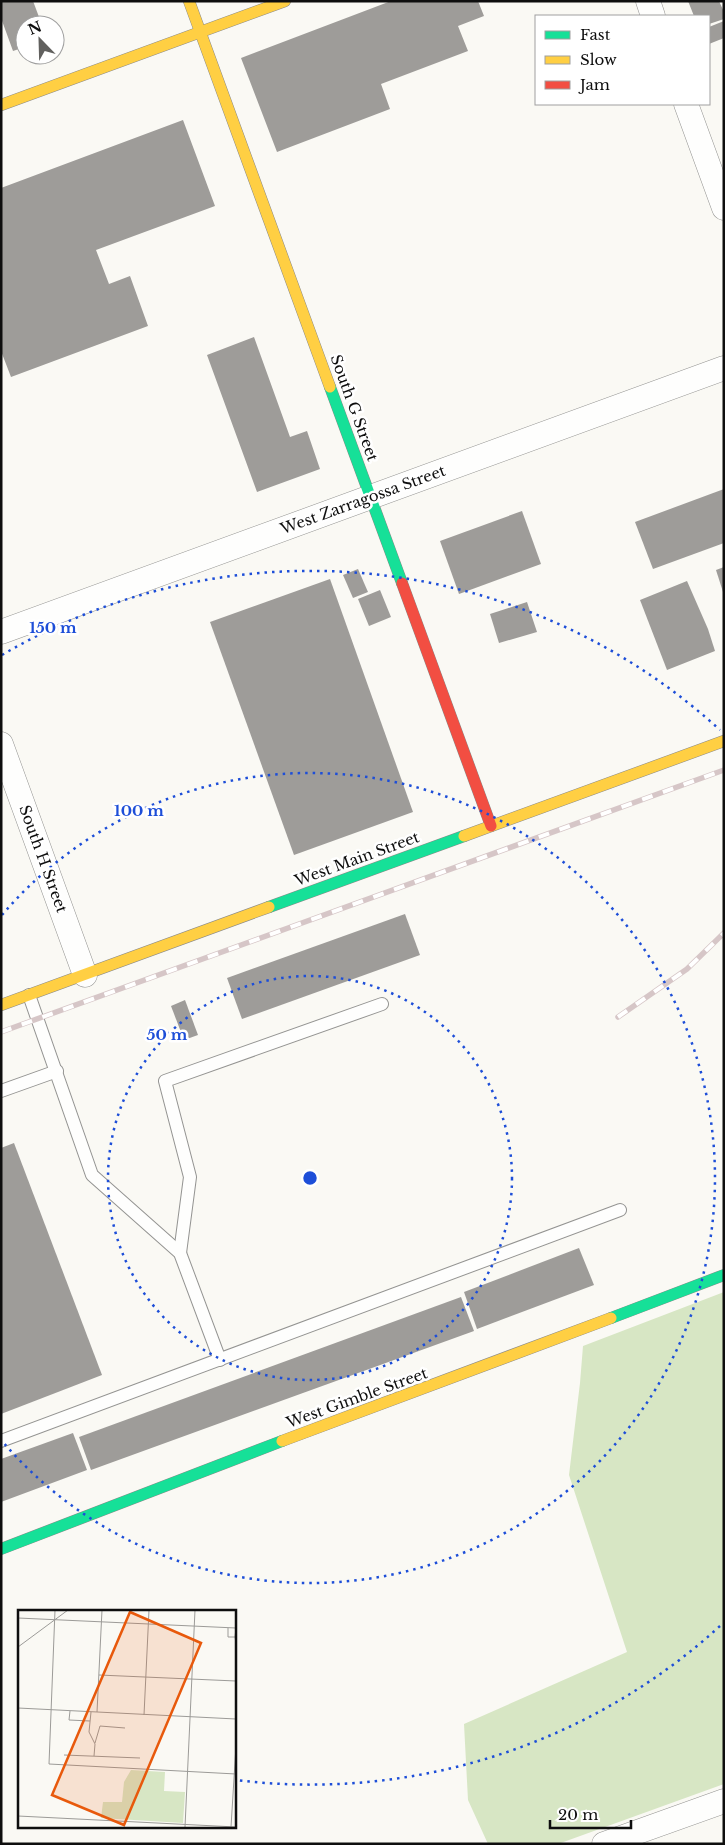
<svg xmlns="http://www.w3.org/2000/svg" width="725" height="1845" font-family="'Libre Baskerville',serif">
  <rect width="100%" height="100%" fill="#faf9f4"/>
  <polygon fill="#d7e6c4" points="724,1292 724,1784 558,1844 488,1844 468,1800 464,1724 627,1652 569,1475 580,1383 583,1346"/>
  <g fill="#9e9c99">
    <polygon points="1,1 33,1 42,25 25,25 25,47 13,51 1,18"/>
    <polygon points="391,1 478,1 484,16 458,26 468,51 381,84 390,109 277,152 241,58"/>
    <polygon points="688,1 719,1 724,12 724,19 709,24 709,16 694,16"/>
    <polygon points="724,21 724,38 709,44 709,27"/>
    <polygon points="183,120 215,206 96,250 109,284 130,276 148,326 11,377 1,351 1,188"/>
    <polygon points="254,337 290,437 307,431 320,469 257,492 207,355"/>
    <polygon points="724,489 724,543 653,569 635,522"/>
    <polygon points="522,511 541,564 459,594 440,541"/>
    <polygon points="724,567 724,592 723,592 716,570"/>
    <polygon points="358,569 368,592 353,598 343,575"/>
    <polygon points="330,579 413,812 294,855 210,622"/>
    <polygon points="687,581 708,629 715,651 667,670 640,600"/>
    <polygon points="380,590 391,617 369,626 358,599"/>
    <polygon points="527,602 537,632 499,643 490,614"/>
    <polygon points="405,914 420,955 242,1019 227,978"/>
    <polygon points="185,1000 198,1035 184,1040 171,1006"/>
    <polygon points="14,1143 102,1375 1,1414 1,1148"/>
    <polygon points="579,1248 594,1285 477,1329 464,1292"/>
    <polygon points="461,1297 474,1331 91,1470 79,1437"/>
    <polygon points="73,1433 87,1470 1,1502 1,1459"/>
  </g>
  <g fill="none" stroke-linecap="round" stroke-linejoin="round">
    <g stroke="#949492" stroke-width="14">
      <g id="lane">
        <polyline points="29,995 92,1175 180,1253 220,1360"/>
        <polyline points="1,1091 57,1071"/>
        <polyline points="180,1253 190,1177 165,1081 382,1004"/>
        <polyline points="1,1441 620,1210"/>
      </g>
    </g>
    <g stroke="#949492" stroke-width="25">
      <g id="street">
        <polyline points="648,1 653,16"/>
        <polyline points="686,104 724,208"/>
        <polyline points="1,632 724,368"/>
        <polyline points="1,744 85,975"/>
        <polyline points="604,1844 724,1801"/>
      </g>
    </g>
    <g stroke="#8b8a88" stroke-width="12">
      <g id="fast">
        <polyline points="330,387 402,583"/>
        <polyline points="269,907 464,836"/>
        <polyline points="611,1318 724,1275"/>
        <polyline points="1,1549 282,1441"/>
      </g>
    </g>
    <g stroke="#8b8a88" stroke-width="12">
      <g id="slow">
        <polyline points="189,1 330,387"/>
        <polyline points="1,105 285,1"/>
        <polyline points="464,836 724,741"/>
        <polyline points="1,1005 269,907"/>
        <polyline points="282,1441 611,1318"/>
      </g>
    </g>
    <g stroke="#8b8a88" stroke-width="12">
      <polyline id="jam" points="402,583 491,826"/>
    </g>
    <use href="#lane" stroke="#fefefd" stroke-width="12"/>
    <use href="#street" stroke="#fefefd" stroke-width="24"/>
    <use href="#fast" stroke="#16e098" stroke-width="11"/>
    <use href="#slow" stroke="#ffcf43" stroke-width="11"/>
    <use href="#jam" stroke="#f24e42" stroke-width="11"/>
    <g stroke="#d6c6c7" stroke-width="5.5">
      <g id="rail">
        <polyline points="618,1017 687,969 724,933"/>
        <polyline points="1,1032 724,770"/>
      </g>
    </g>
    <use href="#rail" stroke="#fff" stroke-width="4" stroke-dasharray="11" stroke-linecap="butt"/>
  </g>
  <g fill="none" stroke="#1d4ed8" stroke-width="2.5" stroke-dasharray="2.5 5">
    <circle cx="310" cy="1178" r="202"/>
    <path d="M2 915A405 405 0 1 1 2 1441"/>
    <path d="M720 1626A607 607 0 0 1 236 1780M2 655A607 607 0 0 1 720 730"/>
  </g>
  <g text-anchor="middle" stroke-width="5" stroke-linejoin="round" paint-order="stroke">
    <g font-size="15" fill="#0e0e0e" stroke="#fff">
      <text transform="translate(354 408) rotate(70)" y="5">South G Street</text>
      <text transform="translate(363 500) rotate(-20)" y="5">West Zarragossa Street</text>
      <text transform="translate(43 859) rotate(70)" y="5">South H Street</text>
      <text transform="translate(357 859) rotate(-20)" y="5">West Main Street</text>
      <text transform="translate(357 1398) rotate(-20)" y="5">West Gimble Street</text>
    </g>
  </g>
  <g transform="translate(18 1610)">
    <rect width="218" height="218" fill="#faf9f4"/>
    <path d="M 113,160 L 147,162 L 146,181 L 167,182 L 165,213 L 83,208 L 85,192 L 104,192 L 106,172 Z" fill="#d7e6c4"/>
    <path fill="none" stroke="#9c9b98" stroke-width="1" d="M 37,0 L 31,154 L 218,164M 0,8 L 218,18 L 217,27M 210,18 L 210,27 L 217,27 L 218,33M 0,37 L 50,0M 81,65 L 218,71M 0,98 L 218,109M 52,101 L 51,110 L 72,111M 73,102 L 71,122 L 77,134 L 76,146M 79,102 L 84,0M 126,105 L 131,0M 77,133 L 82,116 L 107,118M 46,145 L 122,148M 0,206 L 218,217M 167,217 L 177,0M 213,217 L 218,136"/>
    <path fill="#e8590c" fill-opacity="0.15" stroke="#e8590c" stroke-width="2.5" d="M 112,2 L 183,33 L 106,215 L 34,185 Z"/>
    <rect width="218" height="218" fill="none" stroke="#0e0e0e" stroke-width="2.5"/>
  </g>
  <circle cx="310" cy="1178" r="8" fill="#1d4ed8" stroke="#fff" stroke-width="2.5"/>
  <g font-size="15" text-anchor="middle" font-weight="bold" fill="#1d4ed8" stroke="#fff" stroke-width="5" stroke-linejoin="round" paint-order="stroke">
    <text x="53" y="633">150 m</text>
    <text x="139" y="816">100 m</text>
    <text x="167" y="1040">50 m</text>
  </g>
  <rect width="725" height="1845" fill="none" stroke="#0e0e0e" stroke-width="5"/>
  <rect x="535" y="15" width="175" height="90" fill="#ffffff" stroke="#9f9f9f"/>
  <rect x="545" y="31" width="25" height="8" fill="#16e098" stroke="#9f9f9f"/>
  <text x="580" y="40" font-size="15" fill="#0e0e0e">Fast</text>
  <rect x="545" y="56" width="25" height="8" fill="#ffcf43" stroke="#9f9f9f"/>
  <text x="580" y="65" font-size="15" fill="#0e0e0e">Slow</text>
  <rect x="545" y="81" width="25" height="8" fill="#f24e42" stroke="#9f9f9f"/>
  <text x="580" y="90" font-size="15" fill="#0e0e0e">Jam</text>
  <g transform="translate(40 40) rotate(337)"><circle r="24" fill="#ffffff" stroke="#9f9f9f"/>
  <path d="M0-4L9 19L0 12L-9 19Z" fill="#61605e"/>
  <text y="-8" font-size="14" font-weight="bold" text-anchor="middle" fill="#0e0e0e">N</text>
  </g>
  <path d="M550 1820v8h81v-8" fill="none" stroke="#0e0e0e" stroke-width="2.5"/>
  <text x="558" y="1820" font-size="15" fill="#0e0e0e" stroke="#ffffff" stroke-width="4" paint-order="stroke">20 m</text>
</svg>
